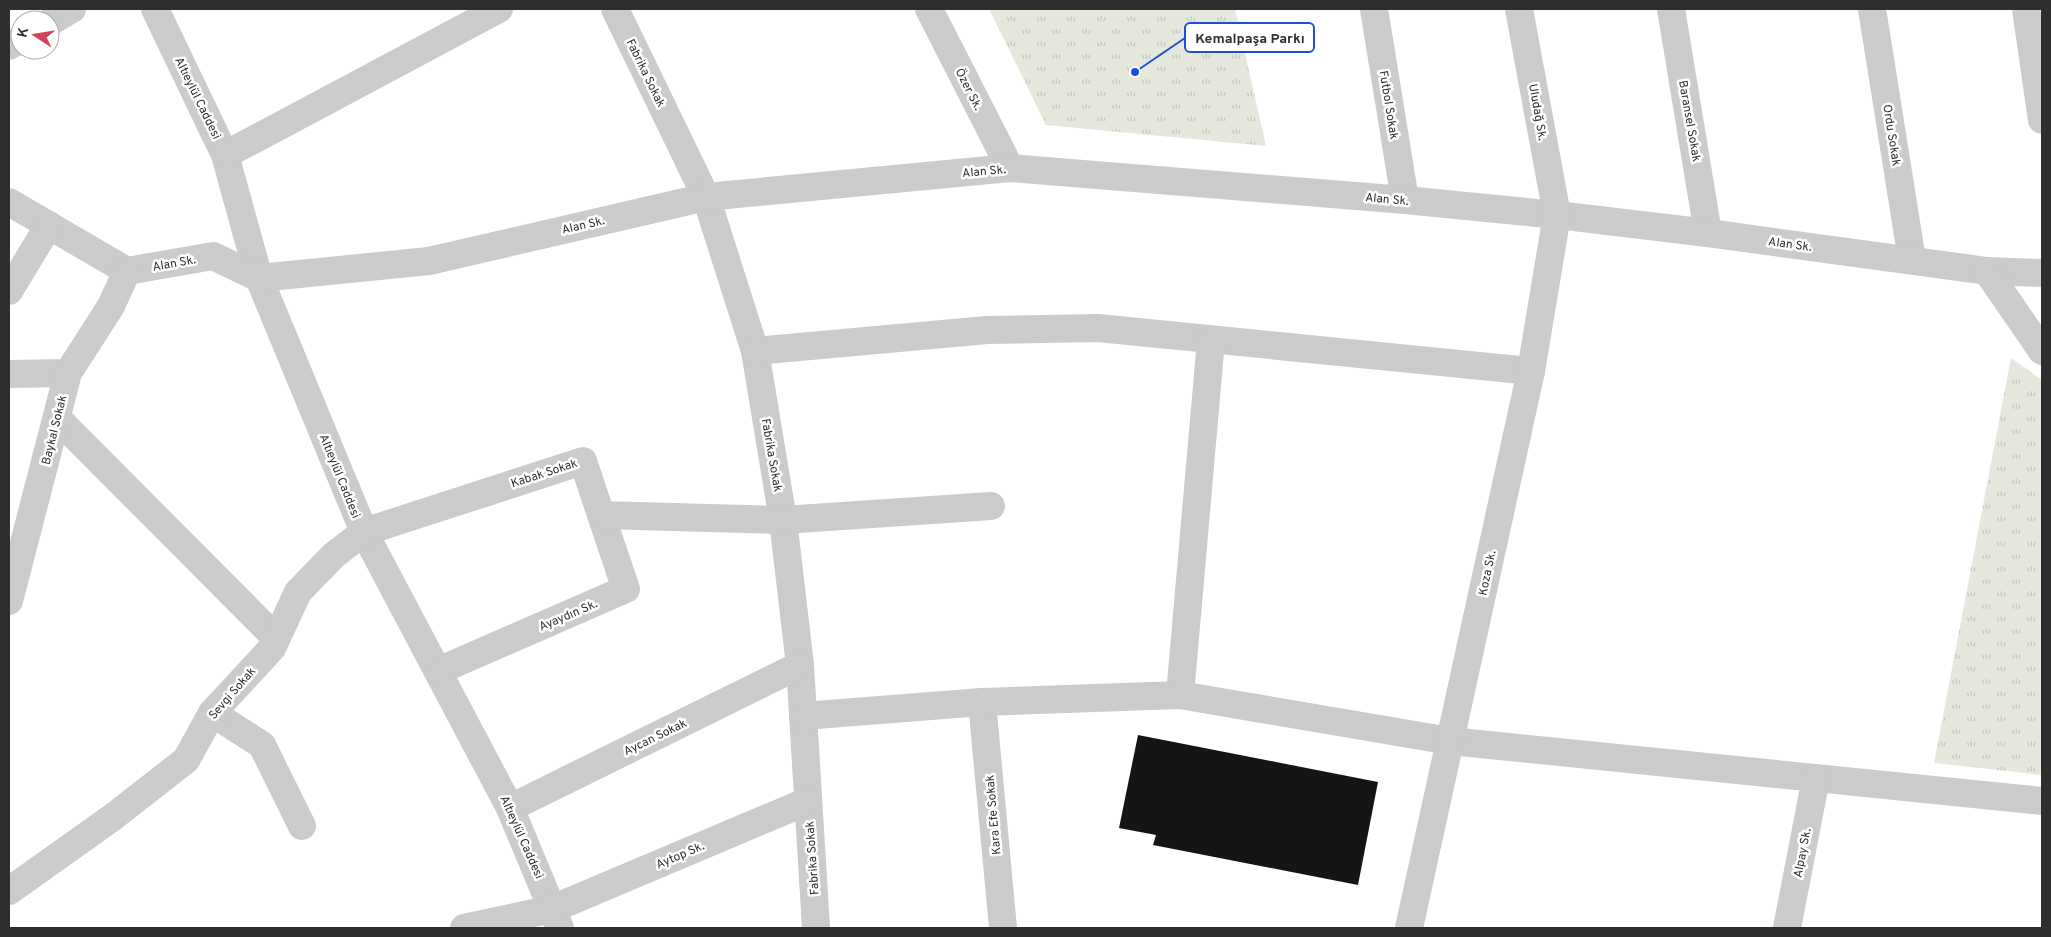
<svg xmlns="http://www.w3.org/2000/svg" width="2051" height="937" font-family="Overpass,sans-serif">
  <defs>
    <pattern id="park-tufts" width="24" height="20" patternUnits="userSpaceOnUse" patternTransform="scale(1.25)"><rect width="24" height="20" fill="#e5e9dd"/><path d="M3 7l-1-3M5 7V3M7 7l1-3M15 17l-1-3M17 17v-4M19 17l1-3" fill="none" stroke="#c5c8be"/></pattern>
  </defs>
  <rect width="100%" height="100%" fill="#fff"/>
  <g fill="url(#park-tufts)">
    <polygon points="989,9 1235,9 1266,146 1046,125"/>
    <polygon points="2011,358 2042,380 2042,775 1934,763"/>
  </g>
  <polygon fill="#151515" points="1138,735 1378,782 1358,885 1153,845 1156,835 1119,828"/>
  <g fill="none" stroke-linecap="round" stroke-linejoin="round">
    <g stroke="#cbcbcb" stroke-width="28">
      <polyline points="155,9 225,155 259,278 364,532 510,808 560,928"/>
      <polyline points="615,9 706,197 755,351 783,520 800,665 816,928"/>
      <polyline points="929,9 1010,168"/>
      <polyline points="1374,9 1405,200"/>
      <polyline points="1671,9 1708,233"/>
      <polyline points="1872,9 1912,260"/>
      <polyline points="2026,9 2042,120"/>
      <polyline points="50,22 72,9"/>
      <polyline points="9,46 20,40"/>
      <polyline points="225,155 499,9"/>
      <polyline points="9,202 127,271 213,256 259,278 429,261 706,197 1010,168 1405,200 1557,215 1708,233 1987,271 2042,273"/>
      <polyline points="1987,271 2042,351"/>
      <polyline points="9,291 49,225"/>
      <polyline points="755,351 987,330 1098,328 1531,371"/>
      <polyline points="9,374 68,373"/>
      <polyline points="57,418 276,638"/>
      <polyline points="9,601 68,373 111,306 127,271"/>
      <polyline points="438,671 626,589 601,515"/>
      <polyline points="1180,695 1211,340"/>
      <polyline points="982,702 1003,928"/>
      <polyline points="212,713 262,745 302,826"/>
      <polyline points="803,716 982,702 1180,695 1450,741 2042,801"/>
      <polyline points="510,808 800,665"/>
      <polyline points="9,891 113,817 186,760 212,713 272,648 298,592 334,555 364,532 583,461 601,515 783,520 991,506"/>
      <polyline points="464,928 552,909 808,801"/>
      <polyline points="1409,928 1531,371 1557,215 1519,9"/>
      <polyline points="1787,928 1816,778"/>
    </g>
  </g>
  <g text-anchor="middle" stroke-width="5" stroke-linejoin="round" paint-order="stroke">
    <g font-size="12" fill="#2e2e2e" stroke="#fff">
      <text transform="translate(646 73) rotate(64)" y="4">Fabrika Sokak</text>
      <text transform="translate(969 89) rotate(63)" y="4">Özer Sk.</text>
      <text transform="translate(198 98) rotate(64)" y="4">Altıeylül Caddesi</text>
      <text transform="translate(1389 105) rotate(81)" y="4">Futbol Sokak</text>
      <text transform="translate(1538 112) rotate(80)" y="4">Uludağ Sk.</text>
      <text transform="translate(1690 121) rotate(80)" y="4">Baransel Sokak</text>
      <text transform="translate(1892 135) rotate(81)" y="4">Ordu Sokak</text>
      <text transform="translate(984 171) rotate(-5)" y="4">Alan Sk.</text>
      <text transform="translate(1387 199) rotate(5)" y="4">Alan Sk.</text>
      <text transform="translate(583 225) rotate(-13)" y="4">Alan Sk.</text>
      <text transform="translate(1790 244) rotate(8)" y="4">Alan Sk.</text>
      <text transform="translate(174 263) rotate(-10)" y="4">Alan Sk.</text>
      <text transform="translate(54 430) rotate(-76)" y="4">Baykal Sokak</text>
      <text transform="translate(772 455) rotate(80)" y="4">Fabrika Sokak</text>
      <text transform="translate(544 473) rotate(-18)" y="4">Kabak Sokak</text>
      <text transform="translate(340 476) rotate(68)" y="4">Altıeylül Caddesi</text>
      <text transform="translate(1487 573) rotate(-78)" y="4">Koza Sk.</text>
      <text transform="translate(568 615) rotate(-23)" y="4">Ayaydın Sk.</text>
      <text transform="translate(232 693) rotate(-49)" y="4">Sevgi Sokak</text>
      <text transform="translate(655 737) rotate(-26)" y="4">Aycan Sokak</text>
      <text transform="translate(993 815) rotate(-95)" y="4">Kara Efe Sokak</text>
      <text transform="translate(522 837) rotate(66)" y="4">Altıeylül Caddesi</text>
      <text transform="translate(1802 853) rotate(-79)" y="4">Alpay Sk.</text>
      <text transform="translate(680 855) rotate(-23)" y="4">Aytop Sk.</text>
      <text transform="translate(812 858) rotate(-94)" y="4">Fabrika Sokak</text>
    </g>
  </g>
  <path fill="none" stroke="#1d4ed8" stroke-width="2" d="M1135 72L1185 38"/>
  <circle fill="#1d4ed8" stroke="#fff" stroke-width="2" cx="1135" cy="72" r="5"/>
  <rect fill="#fff" stroke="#1d4ed8" stroke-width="2" x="1185" y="23" width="129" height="29" rx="5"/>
  <g font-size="14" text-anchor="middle" font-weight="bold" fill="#2e2e2e">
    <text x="1250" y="43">Kemalpaşa Parkı</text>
  </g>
  <rect width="2051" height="937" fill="none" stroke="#2e2e2e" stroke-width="20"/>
  <g transform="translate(35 35) rotate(282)"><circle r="24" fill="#ffffff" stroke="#ababab"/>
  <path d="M0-4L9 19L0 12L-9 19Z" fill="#d0445a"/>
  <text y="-8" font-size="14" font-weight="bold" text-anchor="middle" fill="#2e2e2e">K</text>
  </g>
</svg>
